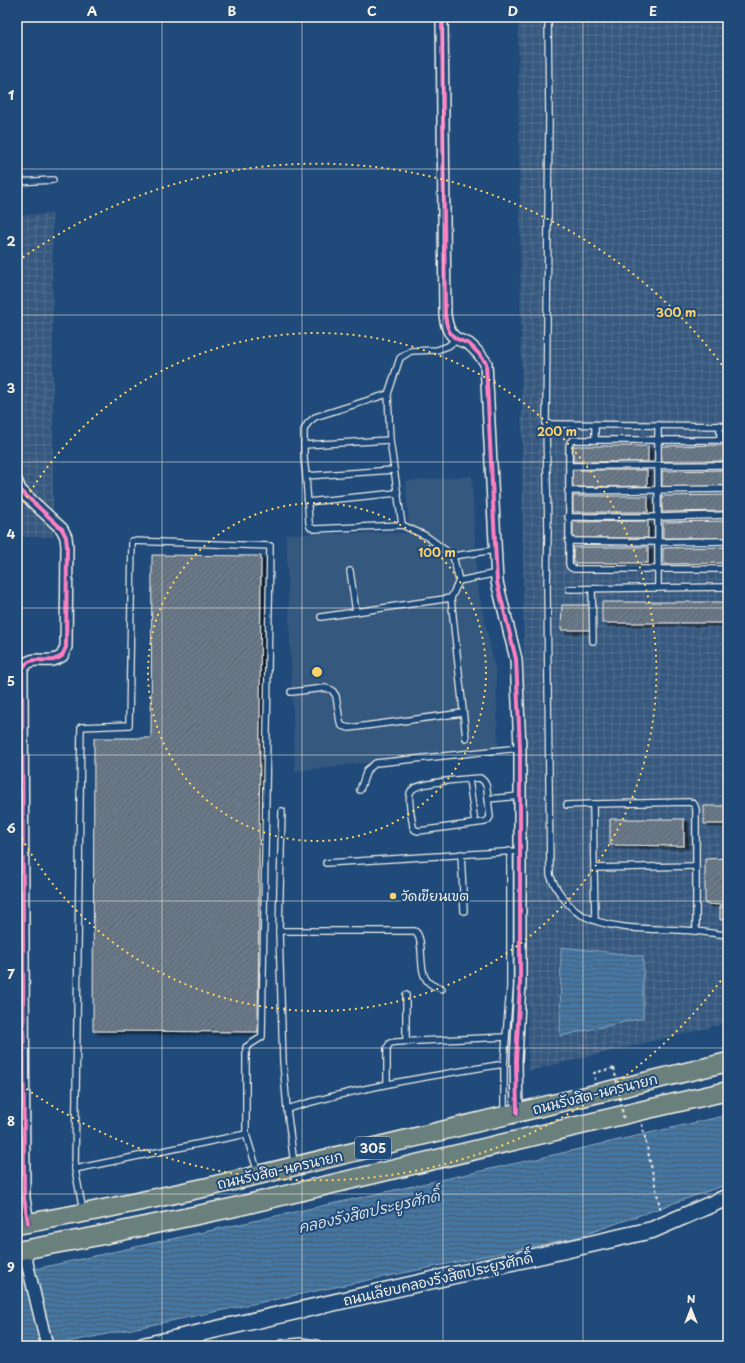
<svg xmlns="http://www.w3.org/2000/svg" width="745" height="1363" font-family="'Playpen Sans','Playpen Sans Thai',sans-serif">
  <defs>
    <pattern id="industrial-grid" width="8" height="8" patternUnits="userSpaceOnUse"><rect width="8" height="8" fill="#36587e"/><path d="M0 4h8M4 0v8" fill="none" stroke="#547090"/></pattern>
    <pattern id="water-rules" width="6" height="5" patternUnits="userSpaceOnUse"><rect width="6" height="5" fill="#4576a2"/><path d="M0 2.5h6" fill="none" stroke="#475f74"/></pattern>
    <pattern id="building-hatch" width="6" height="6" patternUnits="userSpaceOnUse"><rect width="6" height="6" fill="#6a7989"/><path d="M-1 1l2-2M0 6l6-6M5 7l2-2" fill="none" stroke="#5b636b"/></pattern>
    <filter id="shadow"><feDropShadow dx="4.5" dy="2.5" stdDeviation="1" flood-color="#0009"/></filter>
  </defs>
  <rect width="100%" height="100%" fill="#1f4a7a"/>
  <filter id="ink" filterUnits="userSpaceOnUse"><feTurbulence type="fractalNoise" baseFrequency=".025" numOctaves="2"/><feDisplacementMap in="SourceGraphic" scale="8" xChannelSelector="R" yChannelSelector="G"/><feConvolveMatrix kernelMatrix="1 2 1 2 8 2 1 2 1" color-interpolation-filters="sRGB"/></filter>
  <g filter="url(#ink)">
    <polygon fill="#36587e" points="472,476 477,585 496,673 498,747 295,771 286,534 409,533 406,481"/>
    <g fill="url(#industrial-grid)">
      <polygon points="518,17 728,17 728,1023 528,1071"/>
      <polygon points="52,214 53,537 17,537 17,215"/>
    </g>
    <g fill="url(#water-rules)" stroke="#8ba7be">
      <polygon points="561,947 643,956 643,1018 560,1036"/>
      <polygon points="728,1115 728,1184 578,1237 49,1346 17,1346 17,1273 540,1158"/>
    </g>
    <g fill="url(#building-hatch)" stroke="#f4f1e8" filter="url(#shadow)">
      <polygon points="728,445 728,461 662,462 661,446"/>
      <rect x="573" y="446" width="75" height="16"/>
      <polygon points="572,470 647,470 647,486 573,487"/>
      <polygon points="728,470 728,486 662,487 662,471"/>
      <polygon points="728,495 728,511 662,512 662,496"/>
      <rect x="573" y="496" width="75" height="16"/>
      <polygon points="648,521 648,538 573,538 573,522"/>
      <polygon points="728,521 728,538 663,538 663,522"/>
      <rect x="573" y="547" width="75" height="16"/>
      <polygon points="728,547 728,563 663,564 663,548"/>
      <polygon points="152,555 261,556 258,1032 93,1031 94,738 151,738"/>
      <rect x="602" y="602" width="126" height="21"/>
      <polygon points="562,605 590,605 590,630 561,630"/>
      <rect x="727" y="634" width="1" height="33"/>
      <polygon points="725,799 728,799 728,824 704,824 704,806 725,806"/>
      <polygon points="610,819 684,819 684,846 610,845"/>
      <polygon points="728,858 728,901 723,901 723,905 705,904 705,859"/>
      <polygon points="720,907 728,907 728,919 720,920"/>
    </g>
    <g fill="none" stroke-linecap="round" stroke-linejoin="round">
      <g stroke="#f4f1e8" stroke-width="8">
        <g id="lane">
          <path d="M 548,17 L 549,119 L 546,424 L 548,532 L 547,589 L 550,875 C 555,888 569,909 582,915 C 613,932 660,928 694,931 C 706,932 717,934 728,935"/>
          <polyline points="17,182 53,180"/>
          <polyline points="388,394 390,440 402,525"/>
          <polyline points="546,424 728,426"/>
          <polyline points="595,425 595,440"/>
          <polyline points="720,425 720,440"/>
          <polyline points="728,440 573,440 570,442 569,446 569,564 570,567 574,569 728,569"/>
          <polyline points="304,445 390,440"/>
          <polyline points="569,466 728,465"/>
          <polyline points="306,476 394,470"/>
          <polyline points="568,491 728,489"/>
          <polyline points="307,502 397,493"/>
          <polyline points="568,517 658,517 728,515"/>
          <polyline points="568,541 658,542 728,541"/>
          <polyline points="453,556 495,550"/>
          <polyline points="350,571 356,612"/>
          <polyline points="459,581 497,573"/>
          <polyline points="658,588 658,425"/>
          <polyline points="569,589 728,587"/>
          <polyline points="592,589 593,641"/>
          <polyline points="451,598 466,738"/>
          <polyline points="321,617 451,598 459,581 453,556 426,536 402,525 315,529 310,527 309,522 306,476 304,458 304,430 308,423 315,417 388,394 400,358 411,351 437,350 448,346 457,339"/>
          <polyline points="291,692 325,688 332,690 336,696 340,722 342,726 349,728 463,713"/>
          <polyline points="469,779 475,823"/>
          <polyline points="360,790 367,770 376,763 520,748"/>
          <path d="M 488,799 C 487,790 488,783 480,778 C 468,779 417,782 411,791 C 407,797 412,819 413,827 L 415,830 L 419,831 L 485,822 L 488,820 L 490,817 L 488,799 L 520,796"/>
          <polyline points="567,805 593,804"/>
          <path d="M 282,811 L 279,931 L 283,1062 L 287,1109 C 359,1087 430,1076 504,1064 L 504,1114"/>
          <polyline points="461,854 464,911"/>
          <polyline points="326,863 520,851"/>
          <polyline points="594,868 593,804 689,802 694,804 696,809 696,931"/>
          <polyline points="595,920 594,868 695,866"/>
          <path d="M 279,931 L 415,931 C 425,938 418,968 426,979 C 429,985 436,987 442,989"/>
          <polyline points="506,1037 510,987 510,851"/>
          <polyline points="406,1041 406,995"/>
          <polyline points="387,1083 387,1048 390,1043 396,1042 506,1037 504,1064"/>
          <polyline points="287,1109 294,1164"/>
          <polyline points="75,1169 246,1134"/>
          <polyline points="83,1211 75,1169 81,727 129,725 132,541 270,546 262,1037 246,1047 246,1134 258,1173"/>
        </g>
      </g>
      <g stroke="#f4f1e8" stroke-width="14">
        <g id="street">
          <path d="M 442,17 L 445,314 C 446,324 448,334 457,339 C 461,341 465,342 469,344 C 476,350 481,356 486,363 L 497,582 L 516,659 L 520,748 L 520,983 L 516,1061 L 517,1113"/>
          <path d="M 17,482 L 20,490 L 62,529 L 66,537 L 67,546 L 66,647 L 62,656 C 59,658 57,659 53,660 C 41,662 29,655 22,670 L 24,1198 L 28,1223"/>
          <polyline points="24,1250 47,1346"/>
          <polyline points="282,1346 301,1344 316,1346"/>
        </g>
      </g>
      <g stroke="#f4f1e8" stroke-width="19">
        <polyline id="secondary" points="143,1346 652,1230 728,1197"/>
      </g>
      <g stroke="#f4f1e8" stroke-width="21">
        <g id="primary">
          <polyline points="17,1225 94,1211 208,1187 728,1062"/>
          <polyline points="17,1251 93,1237 231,1208 644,1110 728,1091"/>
        </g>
      </g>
      <g stroke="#f4f1e8" stroke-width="2" stroke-dasharray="3 3" stroke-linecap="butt">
        <polyline points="595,1080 594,1073 614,1068"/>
        <polyline points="642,1124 661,1212"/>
      </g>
      <use href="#lane" stroke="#1f4a7a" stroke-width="5.5"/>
      <use href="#street" stroke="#1f4a7a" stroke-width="11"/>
      <use href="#secondary" stroke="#1f4a7a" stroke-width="16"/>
      <use href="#primary" stroke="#6a807d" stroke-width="18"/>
      <polyline stroke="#f4f1e8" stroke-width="2" stroke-dasharray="3 3" stroke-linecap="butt" points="614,1068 624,1120"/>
      <g stroke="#1f4a7a" stroke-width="6">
        <g id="cycleway">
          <path d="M 442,17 L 445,314 C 446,324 448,334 457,339 C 461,341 465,342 469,344 C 476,350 481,356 486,363 L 497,582 L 516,659 L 520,748 L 520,983 L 516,1061 L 517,1113"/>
          <path d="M 17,482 L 20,490 L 62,529 L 66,537 L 67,546 L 66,647 L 62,656 C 59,658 57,659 53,660 C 41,662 29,655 22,670 L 24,1198 L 28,1223"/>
        </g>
      </g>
      <use href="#cycleway" stroke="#ff80c0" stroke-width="4"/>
    </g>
  </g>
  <path fill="none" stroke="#f4f1e8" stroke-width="1" stroke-opacity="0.55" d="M 162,17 L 162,1346M 302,17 L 302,1346M 443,17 L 443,1346M 583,17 L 583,1346M 17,169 L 728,169M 17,315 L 728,315M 17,462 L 728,462M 17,608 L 728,608M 17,755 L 728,755M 17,901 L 728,901M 17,1048 L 728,1048M 17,1194 L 728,1194"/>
  <g fill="none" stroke="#ffd166" stroke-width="2" stroke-dasharray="2 4">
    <circle cx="317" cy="672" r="169"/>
    <path d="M18 513A339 339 0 1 1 18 831"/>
    <path d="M728 971A508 508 0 0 1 18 1083M18 261A508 508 0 0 1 728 373"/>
  </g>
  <circle fill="#ffd166" stroke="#1f4a7a" stroke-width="1.5" cx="393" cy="896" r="4"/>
  <g text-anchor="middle" stroke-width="4" stroke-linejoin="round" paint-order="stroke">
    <rect fill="#1f4a7a" stroke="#b4bfc7" stroke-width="1" x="355" y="1137" width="36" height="22" rx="3"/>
    <g font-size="13" font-weight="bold" fill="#f4f1e8">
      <text x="373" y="1153">305</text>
    </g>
    <g font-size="14" fill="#f4f1e8" stroke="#1f4a7a" text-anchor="start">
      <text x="401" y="901">วัดเขียนเขต</text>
    </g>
    <g font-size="14" fill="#f4f1e8" stroke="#1f4a7a">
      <text transform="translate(595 1094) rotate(-14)" y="5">ถนนรังสิต-นครนายก</text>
      <text transform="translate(280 1170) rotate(-13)" y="5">ถนนรังสิต-นครนายก</text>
      <text transform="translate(438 1279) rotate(-13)" y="5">ถนนเลียบคลองรังสิตประยูรศักดิ์</text>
    </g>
    <g font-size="15" font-style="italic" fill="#dadfde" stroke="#1f4a7a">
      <text transform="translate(369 1212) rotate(-13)" y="5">คลองรังสิตประยูรศักดิ์</text>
    </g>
  </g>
  <circle cx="317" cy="672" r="6" fill="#ffd166" stroke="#1f4a7a" stroke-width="2"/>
  <g font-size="12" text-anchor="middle" font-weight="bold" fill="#ffd166" stroke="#1f4a7a" stroke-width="4" stroke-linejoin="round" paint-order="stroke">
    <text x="676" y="317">300 m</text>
    <text x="557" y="436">200 m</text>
    <text x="437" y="557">100 m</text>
  </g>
  <rect width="745" height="1363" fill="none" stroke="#1f4a7a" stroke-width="44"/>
  <g transform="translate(691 1309)" stroke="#1f4a7a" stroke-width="3" paint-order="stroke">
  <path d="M0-3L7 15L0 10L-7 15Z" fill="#f4f1e8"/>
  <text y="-6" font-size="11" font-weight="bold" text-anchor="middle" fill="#f4f1e8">N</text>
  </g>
  <rect x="22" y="22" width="701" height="1319" fill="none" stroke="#f4f1e8" stroke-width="1.5"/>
  <g font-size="13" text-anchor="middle" font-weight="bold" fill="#f4f1e8">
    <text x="92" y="16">A</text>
    <text x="232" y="16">B</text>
    <text x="372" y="16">C</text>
    <text x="513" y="16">D</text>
    <text x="653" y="16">E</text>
    <text x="11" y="100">1</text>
    <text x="11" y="246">2</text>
    <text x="11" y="393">3</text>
    <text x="11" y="539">4</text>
    <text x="11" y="686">5</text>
    <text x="11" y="833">6</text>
    <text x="11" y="979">7</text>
    <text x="11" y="1126">8</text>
    <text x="11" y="1272">9</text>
  </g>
</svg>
